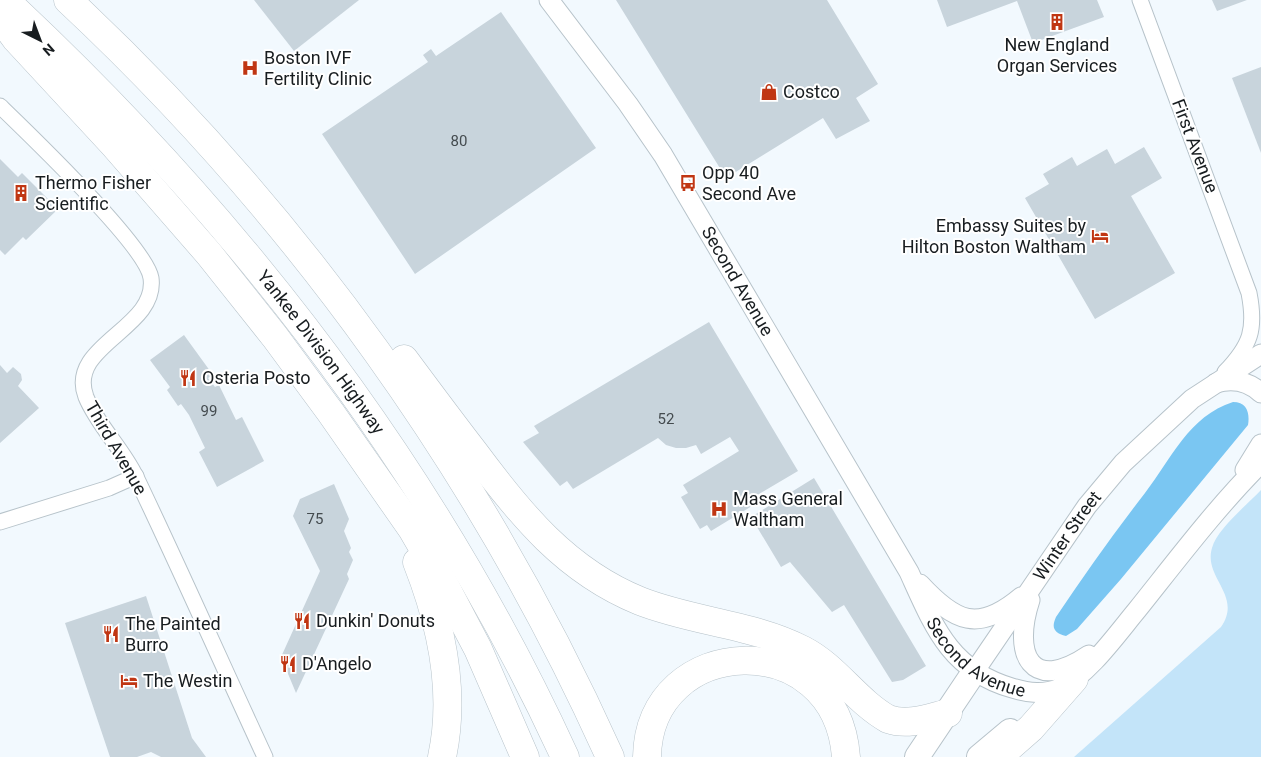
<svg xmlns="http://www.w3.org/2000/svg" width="1261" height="757" font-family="Roboto,sans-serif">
  <rect width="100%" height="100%" fill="#f2f9fe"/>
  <path fill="#c3e4f9" d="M 1261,490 L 1261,757 L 1074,757 L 1221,627 C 1243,595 1203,578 1212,548 C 1217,529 1247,505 1261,490 Z"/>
  <path fill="#7ac6f2" d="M 1233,402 C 1247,402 1250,413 1248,425 L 1121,579 L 1077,629 L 1066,636 C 1054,633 1051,628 1056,617 C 1085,574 1114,533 1145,493 C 1171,459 1189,416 1233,402 Z"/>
  <g fill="#c8d4dc">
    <polygon points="254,0 359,0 294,51"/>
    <polygon points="616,0 827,0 878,84 856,98 870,121 836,139 823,118 726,178"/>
    <polygon points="937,0 1097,0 1104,17 1033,43 1017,1 947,27"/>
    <polygon points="1212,0 1247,0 1217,11"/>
    <polygon points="501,12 596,148 415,274 322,134 428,62 423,55 431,49 436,56"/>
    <polygon points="1261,67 1261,153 1232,78"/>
    <polygon points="1144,147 1162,178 1131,196 1175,273 1095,319 1025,198 1049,184 1043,174 1072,157 1077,166 1107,149 1115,164"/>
    <polygon points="0,159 18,177 22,173 58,209 26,240 23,237 5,255 0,250"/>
    <polygon points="709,322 798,471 749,500 752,506 711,531 707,525 700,529 681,497 688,493 683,485 739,451 730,437 701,454 696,445 686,448 676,448 666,445 658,438 573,489 567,481 560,486 523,442 539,433 534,426"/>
    <polygon points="184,335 213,375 208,378 215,387 219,385 236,420 242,417 264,461 217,487 199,452 205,448 189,415 181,404 178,406 167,390 170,387 150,360"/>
    <polygon points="0,365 7,373 13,367 21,374 22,380 18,386 39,408 0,443"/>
    <polygon points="814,478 926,666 903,680 892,682 844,605 832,612 790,562 781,567 751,517"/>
    <polygon points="334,484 349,519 344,531 351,548 349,552 353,560 347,574 349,579 296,693 281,657 320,571 293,516 300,499"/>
    <polygon points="146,596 192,738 206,757 161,757 151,752 137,757 110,757 65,623"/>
  </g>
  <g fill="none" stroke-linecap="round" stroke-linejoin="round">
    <g stroke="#b7c3ca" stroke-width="17">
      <g id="minor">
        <path d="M 1140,0 L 1249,293 C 1256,329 1251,345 1225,372"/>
        <path d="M 0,106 C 29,134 146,246 151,278 C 158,329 66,345 86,397 C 98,426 123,449 136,477 C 180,569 222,664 265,757"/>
        <polyline points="0,522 109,488 136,476"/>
      </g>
    </g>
    <g stroke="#b7c3ca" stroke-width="21">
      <g id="tertiary">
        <path id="s1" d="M 549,0 L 628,104 L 663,155 L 909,572 C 934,627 950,670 1012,688 C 1029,693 1044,695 1060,688 C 1088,675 1117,634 1137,610 C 1177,560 1216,508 1261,463"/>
        <path d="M 1216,383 C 1233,378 1248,381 1261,393"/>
        <polyline points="1245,470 1261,444"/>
        <path d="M 920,584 C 955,622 978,633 1021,597"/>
        <path d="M 1030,600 C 1012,655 1031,694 1089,655"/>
        <path id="s2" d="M 974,672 L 1087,506 L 1123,463 L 1192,399 L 1261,354"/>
      </g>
    </g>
    <g stroke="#b7c3ca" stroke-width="26">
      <g id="primary">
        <polyline points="917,757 974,672"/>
        <polyline points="979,757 1010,731"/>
      </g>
    </g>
    <g stroke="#b7c3ca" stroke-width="29">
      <g id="motorway">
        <path id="s3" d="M 5,0 C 237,216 432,468 565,757"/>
        <path d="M 68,0 C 296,213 482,472 610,757"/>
        <polyline points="0,17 16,39 115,146 209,254 275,337 331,413 412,529 444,584 478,649 525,757"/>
        <path d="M 404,359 C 427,390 450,421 474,452 C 520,514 566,571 640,601 C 693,622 753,624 803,650 C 836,667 856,701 888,719 C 908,726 928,718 948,713"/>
        <path d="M 417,562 C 441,623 456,692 442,757"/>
        <path d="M 647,757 C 649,633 836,624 846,757"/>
        <polyline points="998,757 1031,728 1074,679"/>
      </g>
    </g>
    <use href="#minor" stroke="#fff" stroke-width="15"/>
    <use href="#tertiary" stroke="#fff" stroke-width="19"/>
    <use href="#primary" stroke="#fff" stroke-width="24"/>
    <use href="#motorway" stroke="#fff" stroke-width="28"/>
  </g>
  <defs>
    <g id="building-bare" transform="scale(1.35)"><path d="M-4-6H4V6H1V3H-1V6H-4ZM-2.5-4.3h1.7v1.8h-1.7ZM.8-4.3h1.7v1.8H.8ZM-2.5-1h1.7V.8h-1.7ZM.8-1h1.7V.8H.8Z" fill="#c03613" stroke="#fff" stroke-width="2.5" paint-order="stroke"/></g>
    <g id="hospital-bare" transform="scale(1.35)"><path d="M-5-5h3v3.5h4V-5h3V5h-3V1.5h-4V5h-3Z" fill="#c03613" stroke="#fff" stroke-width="2.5" paint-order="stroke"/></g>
    <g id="shop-bare" transform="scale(1.35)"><path d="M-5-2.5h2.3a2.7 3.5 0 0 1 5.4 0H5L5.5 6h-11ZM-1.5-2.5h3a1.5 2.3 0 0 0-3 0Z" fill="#c03613" stroke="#fff" stroke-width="2.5" paint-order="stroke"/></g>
    <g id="bus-bare" transform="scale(1.35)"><path d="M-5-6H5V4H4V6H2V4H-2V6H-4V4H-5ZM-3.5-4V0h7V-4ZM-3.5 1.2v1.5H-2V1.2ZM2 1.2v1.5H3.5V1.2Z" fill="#c03613" stroke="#fff" stroke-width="2.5" paint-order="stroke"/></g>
    <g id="hotel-bare" transform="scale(1.35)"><path d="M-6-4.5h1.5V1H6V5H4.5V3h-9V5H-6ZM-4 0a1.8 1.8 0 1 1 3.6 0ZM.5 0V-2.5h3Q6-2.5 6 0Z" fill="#c03613" stroke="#fff" stroke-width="2.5" paint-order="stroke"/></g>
    <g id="restaurant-bare" transform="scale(1.35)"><path d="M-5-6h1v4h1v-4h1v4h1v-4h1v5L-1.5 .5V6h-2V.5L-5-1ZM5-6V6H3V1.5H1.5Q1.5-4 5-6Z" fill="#c03613" stroke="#fff" stroke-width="2.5" paint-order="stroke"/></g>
  </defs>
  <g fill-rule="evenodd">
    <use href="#building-bare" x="1057" y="22"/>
    <use href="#hospital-bare" x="250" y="68"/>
    <use href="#shop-bare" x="769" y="92"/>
    <use href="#bus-bare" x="688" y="183"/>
    <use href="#building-bare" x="21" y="193"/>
    <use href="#hotel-bare" x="1100" y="236"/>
    <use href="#restaurant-bare" x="188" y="378"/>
    <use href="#hospital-bare" x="719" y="509"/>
    <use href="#restaurant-bare" x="302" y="621"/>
    <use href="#restaurant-bare" x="111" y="634"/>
    <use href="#restaurant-bare" x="288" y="664"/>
    <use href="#hotel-bare" x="129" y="681"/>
  </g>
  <g text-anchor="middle" stroke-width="4" stroke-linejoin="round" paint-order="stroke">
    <g font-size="15" fill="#444b4f">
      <text x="459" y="146">80</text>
      <text x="209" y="416">99</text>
      <text x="666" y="424">52</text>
      <text x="315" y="524">75</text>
    </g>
    <g font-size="18" fill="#181d20" stroke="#fff" text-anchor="start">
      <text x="1057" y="51" text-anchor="middle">New England<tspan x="1057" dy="21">Organ Services</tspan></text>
      <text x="264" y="64">Boston IVF<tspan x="264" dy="21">Fertility Clinic</tspan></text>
      <text x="783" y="98">Costco</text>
      <text x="702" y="179">Opp 40<tspan x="702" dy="21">Second Ave</tspan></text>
      <text x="35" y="189">Thermo Fisher<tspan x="35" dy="21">Scientific</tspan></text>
      <text x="1086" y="232" text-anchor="end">Embassy Suites by<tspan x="1086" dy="21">Hilton Boston Waltham</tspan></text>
      <text x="202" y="384">Osteria Posto</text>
      <text x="733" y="505">Mass General<tspan x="733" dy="21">Waltham</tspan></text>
      <text x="316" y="627">Dunkin' Donuts</text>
      <text x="125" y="630">The Painted<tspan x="125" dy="21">Burro</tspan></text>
      <text x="302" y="670">D'Angelo</text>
      <text x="143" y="687">The Westin</text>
    </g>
    <g font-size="18" fill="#181d20" stroke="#fff">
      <text transform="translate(1195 146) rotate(69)" y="6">First Avenue</text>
      <text dy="6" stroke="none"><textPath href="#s1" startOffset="339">Second Avenue</textPath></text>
      <text dy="6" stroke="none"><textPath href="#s3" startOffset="474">Yankee Division Highway</textPath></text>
      <text transform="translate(116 448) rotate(60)" y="6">Third Avenue</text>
      <text dy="6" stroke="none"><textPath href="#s2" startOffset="165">Winter Street</textPath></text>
      <text dy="6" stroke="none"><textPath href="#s1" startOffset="790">Second Avenue</textPath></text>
    </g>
  </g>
  <g transform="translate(40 40) rotate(138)" stroke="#ffffff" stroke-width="4" paint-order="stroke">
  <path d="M0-4L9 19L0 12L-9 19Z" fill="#181d20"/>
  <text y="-8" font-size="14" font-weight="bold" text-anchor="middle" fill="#181d20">N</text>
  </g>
</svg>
